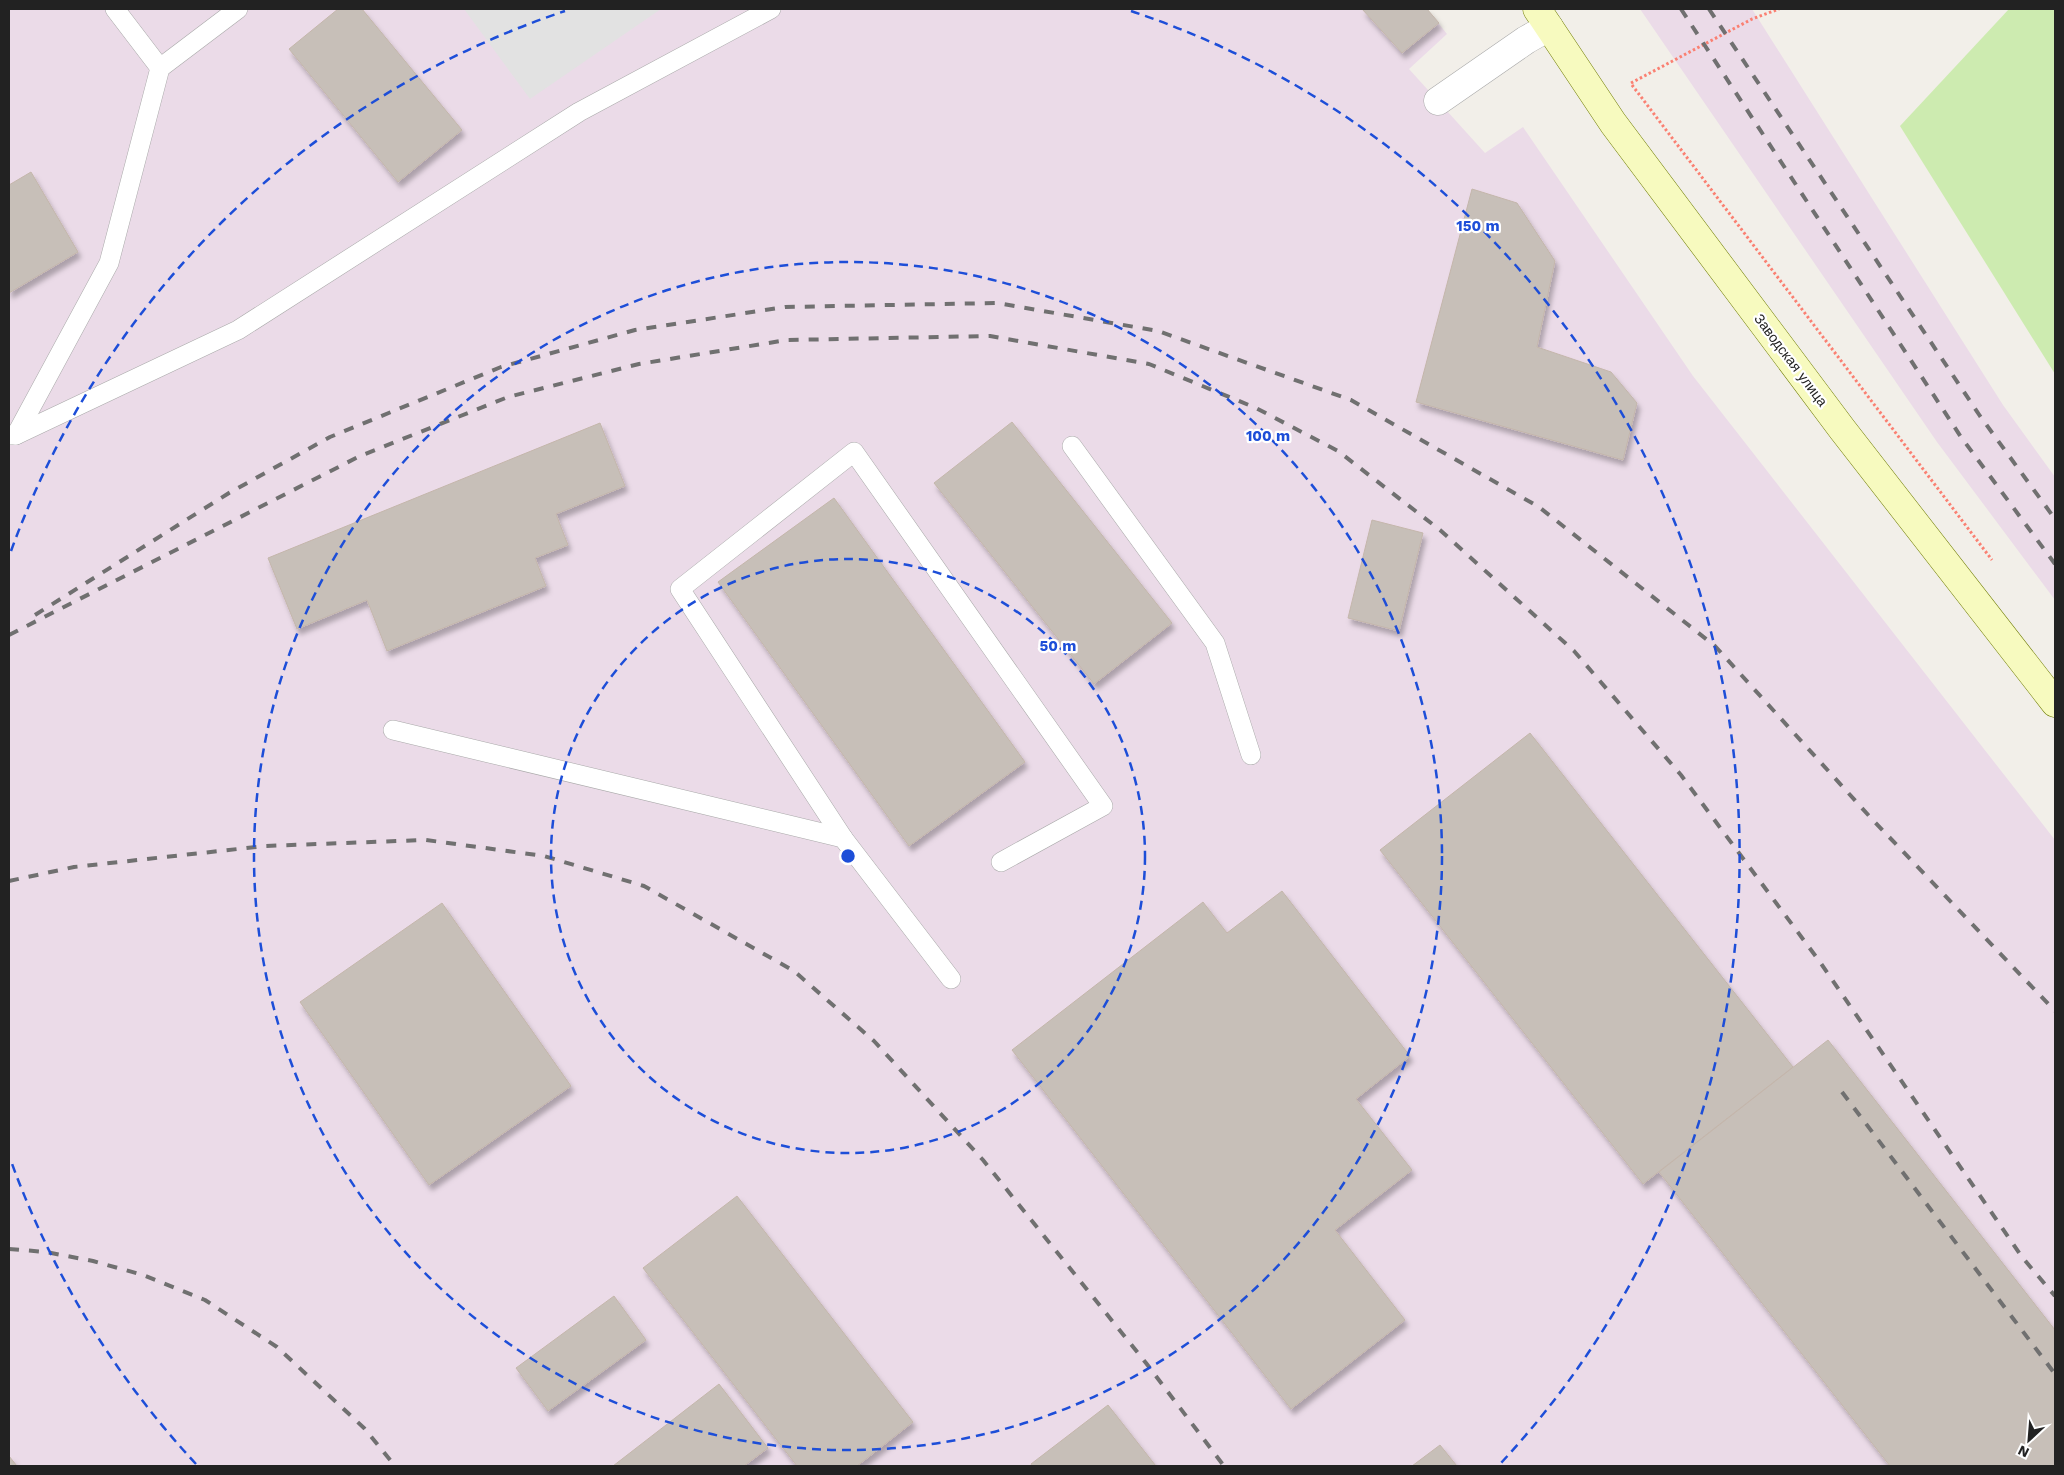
<svg xmlns="http://www.w3.org/2000/svg" width="2064" height="1475" font-family="'Work Sans',sans-serif">
  <defs>
    <filter id="shadow"><feDropShadow dx="3" dy="5.5" stdDeviation="2.5" flood-color="#0004"/></filter>
  </defs>
  <rect width="100%" height="100%" fill="#f2efe9"/>
  <g fill="#ebdbe8">
    <polygon points="9,9 1427,9 1447,34 1409,69 1485,153 1523,127 1693,376 2055,840 2055,1466 9,1466"/>
    <polygon points="1640,9 1752,9 2003,405 2055,477 2055,600 1937,442"/>
  </g>
  <polygon fill="#cdebb0" points="2009,9 2055,9 2055,374 1900,126"/>
  <polygon fill="#e2e2e2" points="464,9 661,9 530,99"/>
  <g fill="#c7bfb8" stroke="#c4b6ab" filter="url(#shadow)">
    <polygon points="338,9 362,9 462,130 398,182 289,49"/>
    <polygon points="1362,9 1427,9 1439,23 1402,53"/>
    <polygon points="31,172 78,252 9,293 9,185"/>
    <polygon points="1472,189 1517,203 1555,261 1537,347 1611,372 1637,403 1623,460 1416,402"/>
    <polygon points="1012,422 1172,623 1094,684 934,483"/>
    <polygon points="600,423 625,486 556,514 568,545 535,558 546,586 387,651 367,600 297,629 268,558"/>
    <polygon points="834,498 1025,762 909,846 718,582"/>
    <polygon points="1372,520 1423,533 1399,631 1348,618"/>
    <polygon points="1530,733 1793,1067 1643,1184 1380,850"/>
    <polygon points="1282,891 1410,1056 1356,1099 1412,1170 1335,1230 1405,1320 1291,1409 1012,1050 1203,902 1227,933"/>
    <polygon points="442,903 571,1086 429,1185 300,1002"/>
    <polygon points="1828,1040 2055,1330 2055,1466 1890,1466 1659,1172"/>
    <polygon points="737,1196 913,1422 857,1466 797,1466 643,1268"/>
    <polygon points="614,1296 646,1340 548,1411 516,1368"/>
    <polygon points="719,1384 768,1448 744,1466 613,1466"/>
    <polygon points="1108,1405 1156,1466 1032,1466 1031,1464"/>
    <polygon points="1440,1445 1457,1466 1412,1466"/>
    <polygon points="9,1456 17,1466 9,1466"/>
  </g>
  <g fill="none" stroke-linecap="round" stroke-linejoin="round">
    <g stroke="#a9a9a9" stroke-width="20">
      <g id="lane">
        <polyline points="115,9 160,68"/>
        <polyline points="9,435 16,435 238,330 579,112 771,9"/>
        <polyline points="16,435 109,263 160,68 238,9"/>
        <polyline points="1072,446 1215,643 1251,755"/>
        <polyline points="393,730 843,838 951,979"/>
        <polyline points="843,838 680,589 854,452 1103,806 1001,862"/>
      </g>
    </g>
    <g stroke="#a9a9a9" stroke-width="29">
      <polyline id="street" points="1438,101 1526,40 1549,27"/>
    </g>
    <g stroke="#707d05" stroke-width="29">
      <polyline id="secondary" points="1537,9 1613,123 1842,429 2055,703"/>
    </g>
    <g stroke="#fa8072" stroke-width="3" stroke-dasharray="2.5 2.5" stroke-linecap="butt">
      <polyline points="1631,83 1752,19 1779,9"/>
      <polyline points="1632,85 1992,560"/>
    </g>
    <use href="#lane" stroke="#fff" stroke-width="19"/>
    <use href="#street" stroke="#fff" stroke-width="28"/>
    <use href="#secondary" stroke="#f7fabf" stroke-width="28"/>
    <g stroke="#707070" stroke-width="4" stroke-dasharray="10 10" stroke-linecap="butt">
      <polyline points="1681,9 1961,437 2055,564"/>
      <polyline points="1709,9 1980,416 2055,519"/>
      <polyline points="35,615 229,493 330,437 501,367 635,330 785,307 997,303 1158,331 1351,400 1539,507 1715,646 1871,818 2055,1011"/>
      <polyline points="9,635 360,456 508,397 639,364 787,340 990,336 1149,364 1256,408 1338,451 1440,530 1574,651 1681,775 1820,962 2022,1257 2055,1296"/>
      <polyline points="9,881 74,867 265,846 426,840 544,856 644,886 794,971 874,1041 983,1160 1146,1363 1224,1466"/>
      <polyline points="1842,1092 2055,1374"/>
      <polyline points="9,1249 46,1252 93,1261 143,1275 205,1300 277,1347 364,1428 395,1466"/>
    </g>
  </g>
  <g fill="none" stroke="#1d4ed8" stroke-width="2.5" stroke-dasharray="9 6">
    <circle cx="848" cy="856" r="297"/>
    <circle cx="848" cy="856" r="594"/>
    <path d="M196 1464A891 891 0 0 1 11 1161M11 551A891 891 0 0 1 565 11M1131 11A891 891 0 0 1 1500 1464"/>
  </g>
  <g text-anchor="middle" stroke-width="4.5" stroke-linejoin="round" paint-order="stroke">
    <g font-size="14" fill="#222" stroke="#fff">
      <text transform="translate(1791 360) rotate(53)" y="5">Заводская улица</text>
    </g>
  </g>
  <circle cx="848" cy="856" r="8" fill="#1d4ed8" stroke="#fff" stroke-width="2.5"/>
  <g font-size="15" text-anchor="middle" font-weight="bold" fill="#1d4ed8" stroke="#fff" stroke-width="4.5" stroke-linejoin="round" paint-order="stroke">
    <text x="1478" y="231">150 m</text>
    <text x="1268" y="441">100 m</text>
    <text x="1058" y="651">50 m</text>
  </g>
  <rect width="2064" height="1475" fill="none" stroke="#222222" stroke-width="20"/>
  <g transform="translate(2029 1440) rotate(206)" stroke="#ffffff" stroke-width="4" paint-order="stroke">
  <path d="M0-4L9 19L0 12L-9 19Z" fill="#222222"/>
  <text y="-8" font-size="14" font-weight="bold" text-anchor="middle" fill="#222222">N</text>
  </g>
</svg>
